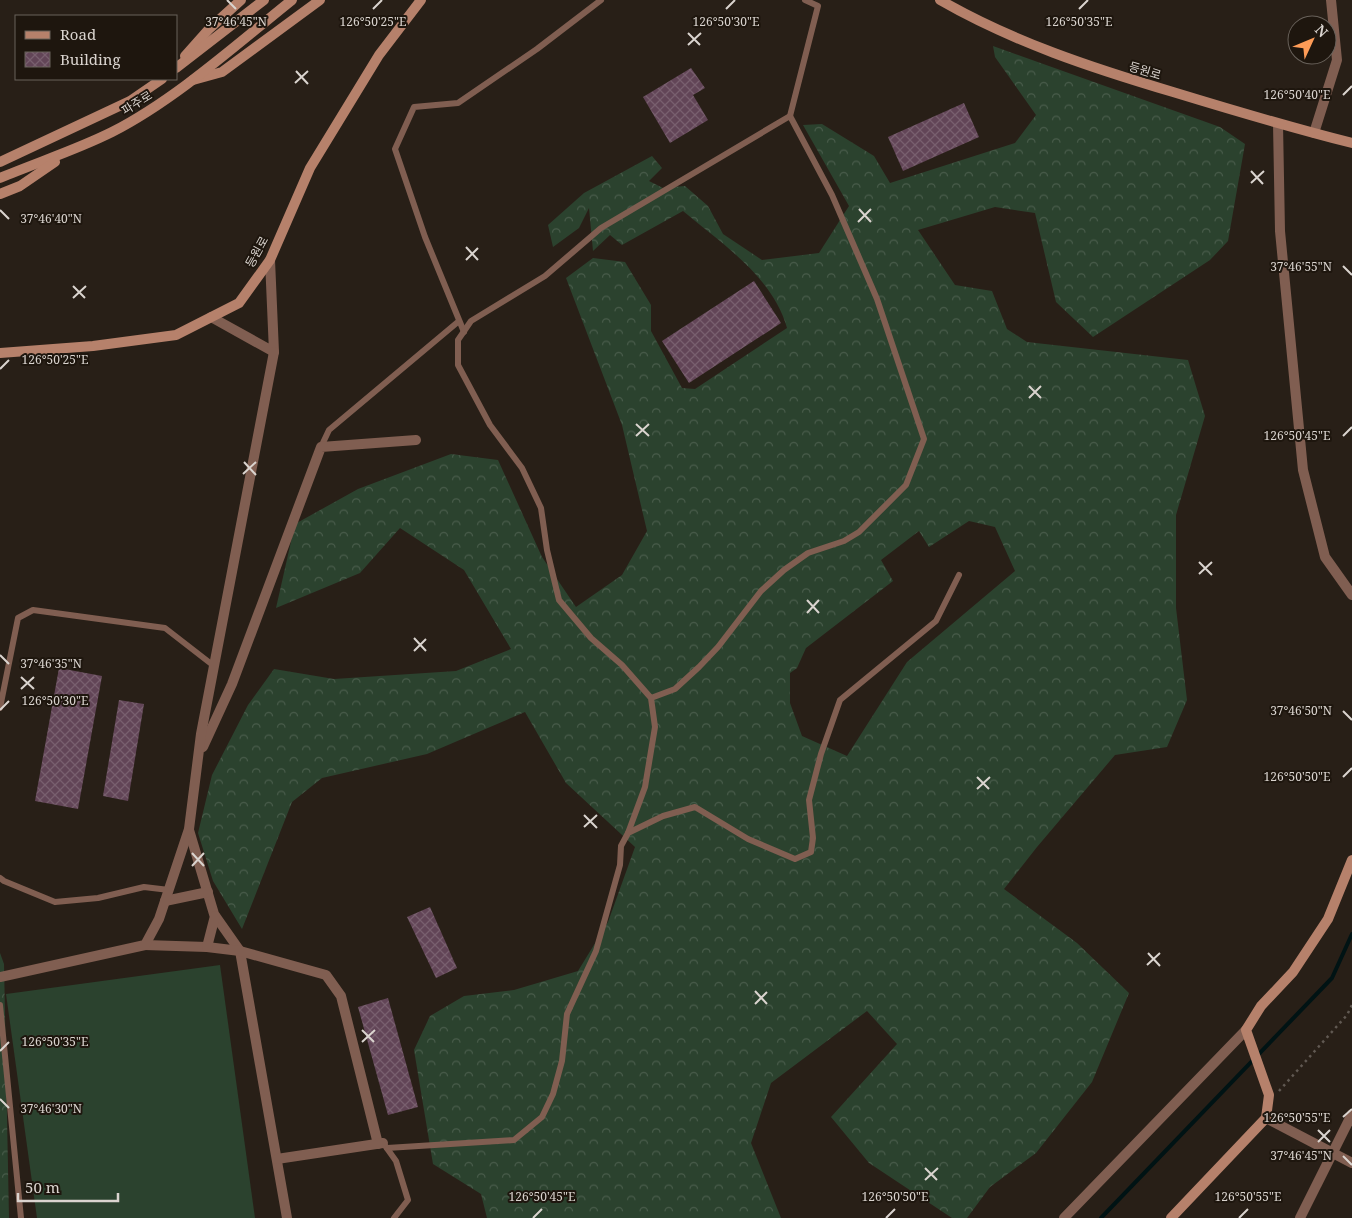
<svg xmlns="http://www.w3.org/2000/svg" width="1352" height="1218" font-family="'Noto Serif','Noto Sans KR',serif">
  <defs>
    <pattern id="forest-crowns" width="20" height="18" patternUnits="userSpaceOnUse" patternTransform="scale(1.25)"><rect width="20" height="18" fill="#2b422e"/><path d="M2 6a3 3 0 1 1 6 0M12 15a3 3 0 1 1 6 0" fill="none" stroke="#495c4b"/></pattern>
    <pattern id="building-cross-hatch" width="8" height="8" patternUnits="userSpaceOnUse" patternTransform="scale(1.25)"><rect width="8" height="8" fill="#624557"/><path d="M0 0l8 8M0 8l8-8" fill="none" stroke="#785f6e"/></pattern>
  </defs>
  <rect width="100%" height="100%" fill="#281f17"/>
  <g fill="url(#forest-crowns)" fill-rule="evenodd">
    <path d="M 993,46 L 1220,127 L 1245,144 L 1228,241 L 1210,260 L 1093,337 L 1056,302 L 1035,213 L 995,207 L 918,230 L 955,285 L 992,291 L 1007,329 L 1027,342 L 1188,360 L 1205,416 L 1176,515 L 1176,608 L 1187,700 L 1167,747 L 1115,755 L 1037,847 L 1004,889 L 1077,943 L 1129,993 L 1092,1082 L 1036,1153 L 990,1187 L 967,1218 L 952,1218 L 869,1163 L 831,1117 L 897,1044 L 867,1011 L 771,1083 L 751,1143 L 781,1218 L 487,1218 L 481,1194 L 433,1164 L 414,1050 L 430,1016 L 464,996 L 514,990 L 578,971 L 608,922 L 635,847 L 566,783 L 525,712 L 427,754 L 322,778 L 292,802 L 242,929 L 213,881 L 198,833 L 212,775 L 248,705 L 274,669 L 334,679 L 456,671 L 511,649 L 464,570 L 400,528 L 360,573 L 276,608 L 295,524 L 358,489 L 451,454 L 498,460 L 542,557 L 576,607 L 622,575 L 647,531 L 622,425 L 566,278 L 593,258 L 625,262 L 651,305 L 651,331 L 682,388 L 695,389 L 787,328 C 773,277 721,243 683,211 L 622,245 L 610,235 L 593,251 L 589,208 L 579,228 L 553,247 L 548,225 L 584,193 L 652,156 L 662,168 L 649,181 L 663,188 L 685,186 L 708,206 L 723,234 L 762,260 L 819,253 L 849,206 L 803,125 L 822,124 L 874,156 L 890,183 L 1015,143 L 1036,115 L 995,57 ZM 969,521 L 995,527 L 1015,571 L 907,662 L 847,756 L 802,736 L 790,703 L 790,673 L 797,668 L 806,648 L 893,581 L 881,560 L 919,531 L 929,547 Z"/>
    <polygon points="0,953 4,964 9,1218 0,1218"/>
  </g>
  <polygon fill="#2b422e" points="220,965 255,1218 37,1218 6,994"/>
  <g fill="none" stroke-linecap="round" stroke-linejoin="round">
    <polyline stroke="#001314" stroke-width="4" points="1101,1218 1332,978 1352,934"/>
  </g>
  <g fill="url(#building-cross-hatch)">
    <polygon points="691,68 705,88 693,95 708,120 670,143 643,97"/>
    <polygon points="964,103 979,137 903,171 888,137"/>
    <polygon points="754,281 781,323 689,383 662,341"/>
    <polygon points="59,668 102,676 78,809 35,801"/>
    <polygon points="119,700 144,704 128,801 103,796"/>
    <polygon points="430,907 457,968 436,978 407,917"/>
    <polygon points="388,998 418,1107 388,1115 358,1007"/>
  </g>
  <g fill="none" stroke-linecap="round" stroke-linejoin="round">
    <polyline stroke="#615952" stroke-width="2.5" stroke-dasharray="2.5 4" stroke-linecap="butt" points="1279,1091 1347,1015 1352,1005"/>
    <g stroke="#805e51" stroke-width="6">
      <polyline points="790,116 818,6 805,0"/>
      <polyline points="464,332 425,237 395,149 414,107 458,103 537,49 601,0"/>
      <polyline points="321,447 329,430 459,321"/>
      <polyline points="0,708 18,618 33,610 165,628 214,666"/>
      <polyline points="628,833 645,787 655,727 651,698 622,665 591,638 559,600 547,550 541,508 522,468 490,425 458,365 458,340 471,321 545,276 601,228 790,116 832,195 877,299 924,439 906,485 859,532 844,541 808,553 784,570 761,591 718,647 699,667 675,689 651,698"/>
      <polyline points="0,878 4,881 55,902 98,898 144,887 169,890"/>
      <polyline points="0,1005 21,1218"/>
      <polyline points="386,1147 396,1161 408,1200 394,1218"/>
      <polyline points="387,1148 514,1140 542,1117 553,1094 562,1061 567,1014 596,951 620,865 621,846 628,833 663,816 695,807 748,839 795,859 811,852 813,838 809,800 821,754 840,700 936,621 959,575"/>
    </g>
    <g stroke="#805e51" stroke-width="10">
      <polyline points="1278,124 1280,231 1303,470 1325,557 1352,595"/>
      <polyline points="1314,133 1337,60 1331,0"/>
      <polyline points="211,317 274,352 270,260"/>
      <polyline points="203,747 232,684 321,447 416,440"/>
      <polyline points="189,830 214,914 240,951 287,1218"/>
      <polyline points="165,901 208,892"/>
      <polyline points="145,945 207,947 240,951 326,975 341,996 378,1144"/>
      <polyline points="207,947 215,916"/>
      <polyline points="0,977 145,945 159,919 189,829 201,734 274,352"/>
      <polyline points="1266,1118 1352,1163"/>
      <polyline points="277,1159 383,1143"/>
      <polyline points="1064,1218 1246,1030"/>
      <polyline points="1300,1218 1352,1114"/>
    </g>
    <g stroke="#b6816b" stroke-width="10">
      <path d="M 940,0 C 1013,42 1092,68 1173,92 C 1232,110 1292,128 1352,143"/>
      <polyline points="185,56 209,29 241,0"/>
      <polyline points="176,68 264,0"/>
      <polyline points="193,80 222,72 320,0"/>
      <polyline points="0,162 130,101 162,79"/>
      <path d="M 0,178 C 38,162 76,150 112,132 C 175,100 237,44 292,0"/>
      <polyline points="0,194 20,186 55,162"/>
      <polyline points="0,353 93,346 176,335 239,303 270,260 310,168 379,55 421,0"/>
      <polyline points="1171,1218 1266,1118 1269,1095 1246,1030 1261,1006 1293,972 1328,919 1352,860"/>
    </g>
  </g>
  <path fill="none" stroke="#dad4cf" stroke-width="2" d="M 227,0 L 236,9M 373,9 L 382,0M 726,9 L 735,0M 1079,9 L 1088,0M 688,33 L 700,45M 688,45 L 701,33M 296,71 L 308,84M 295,83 L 308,71M 1343,95 L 1352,86M 1251,171 L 1263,184M 1251,183 L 1264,171M 859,209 L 871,222M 0,210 L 9,219M 858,222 L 871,209M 466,247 L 478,260M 466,260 L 478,248M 1343,266 L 1352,275M 73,286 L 85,298M 73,298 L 86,286M 0,369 L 9,360M 1029,386 L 1041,398M 1029,398 L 1041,386M 636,424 L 649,436M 636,436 L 649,424M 1343,436 L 1352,427M 244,462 L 256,475M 243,474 L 256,462M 1199,562 L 1212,575M 1199,574 L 1212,562M 807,600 L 819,613M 807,613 L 819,600M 414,638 L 426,651M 414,651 L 426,639M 0,655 L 9,664M 21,677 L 34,689M 21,689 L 34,677M 0,710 L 9,701M 1343,711 L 1352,720M 977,777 L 989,789M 1343,777 L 1352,768M 977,789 L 990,777M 584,815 L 597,828M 584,827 L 597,815M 192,853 L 204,866M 192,866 L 204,853M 1148,953 L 1160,966M 1147,965 L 1160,953M 755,991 L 767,1004M 755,1004 L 767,992M 362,1030 L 374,1042M 362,1042 L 375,1030M 0,1051 L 9,1042M 0,1099 L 9,1108M 1343,1117 L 1352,1109M 1318,1130 L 1330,1142M 1318,1142 L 1330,1130M 1343,1156 L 1352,1165M 925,1168 L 937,1180M 925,1180 L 938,1168M 533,1218 L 542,1209M 886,1218 L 895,1209M 1239,1218 L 1248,1209"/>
  <g text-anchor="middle" stroke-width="4" stroke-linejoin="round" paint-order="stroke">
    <g font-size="12" fill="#dad4cf" stroke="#1e160e">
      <text transform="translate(1145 71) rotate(17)" y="4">등원로</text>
      <text transform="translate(137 103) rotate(-32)" y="4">파주로</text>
      <text transform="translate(257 252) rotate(-61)" y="4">등원로</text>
    </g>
  </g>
  <g font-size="12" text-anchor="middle" fill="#dad4cf" stroke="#1e160e" stroke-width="4" stroke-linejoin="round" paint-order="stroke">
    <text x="373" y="26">126°50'25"E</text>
    <text x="726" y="26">126°50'30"E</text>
    <text x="1079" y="26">126°50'35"E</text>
    <text x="236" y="26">37°46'45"N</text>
    <text x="1297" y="99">126°50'40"E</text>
    <text x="51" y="223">37°46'40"N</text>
    <text x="1301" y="271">37°46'55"N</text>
    <text x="55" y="364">126°50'25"E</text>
    <text x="1297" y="440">126°50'45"E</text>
    <text x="51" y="668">37°46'35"N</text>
    <text x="55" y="705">126°50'30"E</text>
    <text x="1301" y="715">37°46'50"N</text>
    <text x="1297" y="781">126°50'50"E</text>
    <text x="55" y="1046">126°50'35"E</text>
    <text x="51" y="1113">37°46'30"N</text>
    <text x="1297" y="1122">126°50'55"E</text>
    <text x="1301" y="1160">37°46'45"N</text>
    <text x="542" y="1201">126°50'45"E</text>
    <text x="895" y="1201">126°50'50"E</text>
    <text x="1248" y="1201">126°50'55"E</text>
  </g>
  <rect x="15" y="15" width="162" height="65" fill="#1e160e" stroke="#69625b"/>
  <rect x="25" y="31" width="25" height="8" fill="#b6816b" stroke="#69625b"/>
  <text x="60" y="40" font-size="15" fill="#dad4cf">Road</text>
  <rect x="25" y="52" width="25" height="15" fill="url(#building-cross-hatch)" stroke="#69625b"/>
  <text x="60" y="65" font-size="15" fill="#dad4cf">Building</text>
  <g transform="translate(1312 40) rotate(46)"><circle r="24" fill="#1e160e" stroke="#69625b"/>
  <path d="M0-4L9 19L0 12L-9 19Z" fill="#fe9c57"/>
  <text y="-8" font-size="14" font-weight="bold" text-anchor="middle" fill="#dad4cf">N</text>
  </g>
  <path d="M18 1193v8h100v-8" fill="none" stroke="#dad4cf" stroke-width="2.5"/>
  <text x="25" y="1193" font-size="15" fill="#dad4cf" stroke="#1e160e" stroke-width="4" paint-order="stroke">50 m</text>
</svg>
